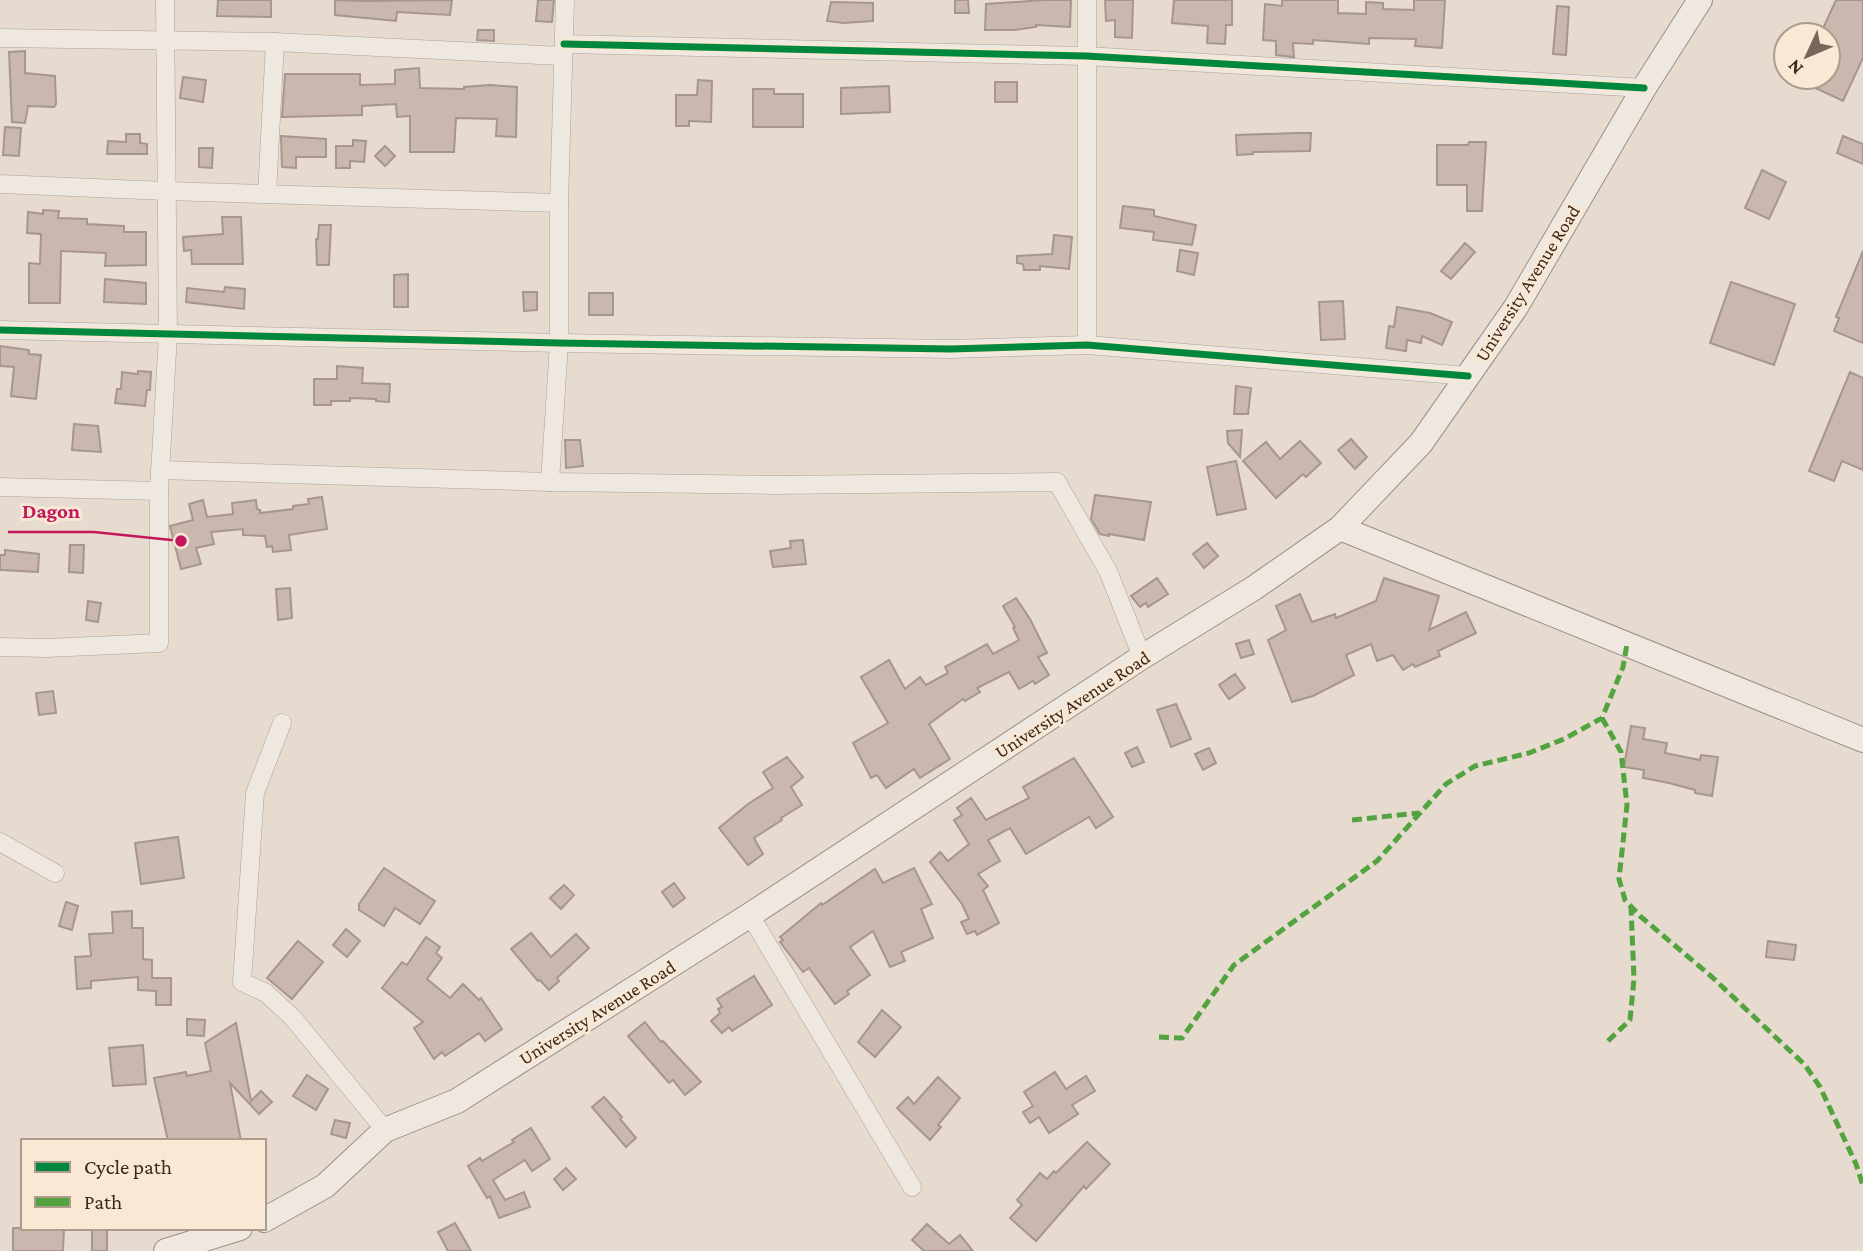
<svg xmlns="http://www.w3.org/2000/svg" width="1863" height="1251" font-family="'Crimson Pro',serif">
  <rect width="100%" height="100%" fill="#e6dbce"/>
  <g fill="#cab8ae" stroke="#a7968d" stroke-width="2">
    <polygon points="218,0 271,0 271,17 217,16"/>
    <polygon points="335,0 364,1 452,0 450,15 397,12 396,21 335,15"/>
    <polygon points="538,0 554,0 552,22 536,21"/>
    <polygon points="955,0 968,0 969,13 955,13"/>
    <polygon points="1044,0 1071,0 1070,27 1036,25 1036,27 1014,30 985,30 986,4"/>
    <polygon points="1105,0 1133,0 1132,38 1115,37 1115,20 1106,21"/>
    <polygon points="1174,0 1232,0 1232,25 1226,25 1225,44 1207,43 1208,26 1172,23"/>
    <polygon points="1282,0 1338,0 1338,13 1366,14 1366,2 1383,3 1383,9 1414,10 1414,0 1445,0 1442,48 1415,46 1416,39 1369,38 1369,44 1313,40 1313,44 1293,43 1294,57 1276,55 1276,41 1263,40 1265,4 1282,6"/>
    <polygon points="1836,0 1863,0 1863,58 1843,101 1792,77 1828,77 1828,35 1820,35"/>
    <polygon points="831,2 873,3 873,21 843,23 827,21"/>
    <polygon points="1557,6 1569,7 1566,55 1553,54"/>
    <polygon points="478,30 494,30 494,41 477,40"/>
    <polygon points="25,51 25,73 55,76 56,104 54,107 28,106 25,123 12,122 9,52"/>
    <polygon points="419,68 420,88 464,89 464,87 490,85 517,87 516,137 496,136 497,119 456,118 454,152 410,152 410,116 397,117 396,104 362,106 362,115 282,117 285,74 360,74 360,85 395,84 395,70"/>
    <polygon points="183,77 206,80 203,102 180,98"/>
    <polygon points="698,80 712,81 711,122 689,121 689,126 676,126 676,95 697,95"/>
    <rect x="995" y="82" width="22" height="20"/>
    <polygon points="889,86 890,112 841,114 841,88"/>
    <polygon points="753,89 774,89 774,94 803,94 803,127 753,127"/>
    <polygon points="5,127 21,128 19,156 3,155"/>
    <polygon points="1297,133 1311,133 1310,151 1253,152 1253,154 1237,155 1236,135"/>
    <polygon points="126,134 140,134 140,143 147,144 147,154 107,154 108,141 126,142"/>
    <polygon points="281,136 326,139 326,157 296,157 296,168 282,167"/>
    <polygon points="1843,136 1863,144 1863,164 1837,153"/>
    <polygon points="353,140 366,141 364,162 350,161 350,168 336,168 336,146 353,146"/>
    <polygon points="1469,142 1486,142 1482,211 1467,211 1467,185 1437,185 1437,145 1468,145"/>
    <polygon points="385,146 395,156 385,166 375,156"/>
    <polygon points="199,148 213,148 212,168 199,167"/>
    <polygon points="1762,170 1786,182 1769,219 1745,208"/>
    <polygon points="1123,206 1154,210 1154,216 1196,225 1192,245 1153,240 1154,232 1120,228"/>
    <polygon points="43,210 59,211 58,218 87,219 87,224 124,226 124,232 146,232 146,265 105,266 106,253 61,251 60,303 29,303 29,263 40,264 41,234 27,233 28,212 43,214"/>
    <polygon points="222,217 241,217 243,264 192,264 191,250 184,251 183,237 223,234"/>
    <polygon points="319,225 331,225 329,265 317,265 316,239 318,239"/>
    <polygon points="1054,235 1072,237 1069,269 1040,266 1040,270 1024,270 1023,264 1017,263 1017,256 1052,254"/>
    <polygon points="1465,243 1475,252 1451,279 1441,271"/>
    <polygon points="1180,250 1198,253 1194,275 1177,271"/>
    <polygon points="1863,251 1863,343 1834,331 1839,318 1836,317"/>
    <polygon points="408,274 408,307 394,307 394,275"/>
    <polygon points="105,279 146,283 146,304 104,302"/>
    <polygon points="1731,282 1795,304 1774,365 1710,343"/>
    <polygon points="225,287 245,289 244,309 186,302 187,288 224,292"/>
    <polygon points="523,292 537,292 537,310 524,311"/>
    <rect x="589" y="293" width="24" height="22"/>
    <polygon points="1343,301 1345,339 1321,340 1319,302"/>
    <polygon points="1397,307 1430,313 1452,322 1442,345 1422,336 1421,343 1407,340 1406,351 1386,348 1389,326 1394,327"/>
    <polygon points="0,346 29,350 29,354 41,355 36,399 11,396 14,367 0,366"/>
    <polygon points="337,366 363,368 362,383 390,384 389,402 376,401 376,399 350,398 350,401 331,401 331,405 314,405 314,379 337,379"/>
    <polygon points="138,371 151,372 150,390 147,390 145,406 115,403 117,389 121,389 122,372 138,374"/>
    <polygon points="1850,372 1863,378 1863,470 1842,461 1834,481 1809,471"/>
    <polygon points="1236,386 1251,388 1248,414 1234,414"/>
    <polygon points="74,424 98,426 101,452 72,450"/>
    <polygon points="1242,430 1240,457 1228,443 1227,431"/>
    <polygon points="1351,439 1367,457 1355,469 1338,450"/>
    <polygon points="565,440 580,440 583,466 566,468"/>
    <polygon points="1300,441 1321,463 1306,477 1303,474 1276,498 1243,461 1266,442 1280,459"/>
    <polygon points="1236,461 1246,509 1217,515 1207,467"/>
    <polygon points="1095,495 1151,502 1144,540 1109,534 1109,536 1100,534 1091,519"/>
    <polygon points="322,497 327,529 289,535 291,550 273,552 272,546 267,547 265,536 243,535 243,529 211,532 214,544 196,548 201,564 181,569 170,526 193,520 189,504 203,500 207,517 233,514 232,503 256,500 257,509 260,510 260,513 293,509 293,506 309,504 308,499"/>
    <polygon points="803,540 806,564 773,567 770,551 791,548 790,541"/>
    <polygon points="1207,543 1218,556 1204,568 1193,554"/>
    <polygon points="70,545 84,545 83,573 69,572"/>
    <polygon points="5,550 39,554 38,572 0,570 0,555 5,555"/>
    <polygon points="1157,578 1168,594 1148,607 1146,603 1140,607 1131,596"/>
    <polygon points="1384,578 1439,596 1429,630 1466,612 1476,633 1438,651 1440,656 1415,667 1413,664 1403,670 1393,655 1377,661 1371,644 1346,655 1354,675 1313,696 1292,702 1268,640 1286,630 1276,606 1300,594 1312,622 1335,614 1336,618 1376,601"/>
    <polygon points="290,588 292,618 278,620 276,589"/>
    <polygon points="1016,598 1030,619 1047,653 1038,657 1049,675 1035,684 1033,681 1019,689 1009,672 977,688 980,692 965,701 963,699 929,724 950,759 920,778 914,769 886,788 877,775 871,778 853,743 888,723 861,677 889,660 905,689 920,677 926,685 948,673 945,667 987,644 993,654 1019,640 1013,628 1015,627 1003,606"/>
    <polygon points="88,601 101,603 98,622 86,620"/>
    <polygon points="1249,640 1254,654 1241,658 1236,644"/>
    <polygon points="1235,674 1245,688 1229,699 1219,685"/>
    <polygon points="53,691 56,713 39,715 36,693"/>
    <polygon points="1176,704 1191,739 1171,747 1157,710"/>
    <polygon points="1631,726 1645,728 1643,739 1667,743 1665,753 1700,760 1701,755 1718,757 1712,796 1695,793 1695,790 1669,783 1643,778 1644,770 1624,767"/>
    <polygon points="1137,747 1144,762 1132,767 1125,753"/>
    <polygon points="1209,748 1216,763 1203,770 1195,754"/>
    <polygon points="787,757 803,777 791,787 802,805 781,818 782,820 754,838 763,854 748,865 719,828 748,804 773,788 763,772"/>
    <polygon points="1074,758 1113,817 1096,828 1089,817 1026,854 1010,828 988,840 1000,861 978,874 988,886 983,890 999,923 977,935 975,931 967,934 961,922 969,919 962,904 930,862 940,852 948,861 969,844 954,820 962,815 957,808 971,798 986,820 1029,798 1023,787"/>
    <polygon points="178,837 184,878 141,884 135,843"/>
    <polygon points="384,868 435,901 420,924 395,908 384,926 359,910 359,904"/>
    <polygon points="914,868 932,904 921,909 933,938 901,952 905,961 890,967 873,931 850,947 870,975 847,991 849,994 835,1004 809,968 803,972 780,942 783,940 780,937 821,903 822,905 875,869 883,883"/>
    <polygon points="674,883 685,898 673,907 662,892"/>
    <polygon points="564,885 574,895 561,909 550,898"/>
    <polygon points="66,902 78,906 72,930 59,926"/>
    <polygon points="132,911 132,928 143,928 143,959 152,960 152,978 171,978 171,1005 156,1005 156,991 138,990 138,977 91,981 91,988 77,989 75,957 91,956 89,934 113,933 112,912"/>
    <polygon points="346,929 360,941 347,957 333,945"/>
    <polygon points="531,933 551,957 576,934 589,948 557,978 559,981 549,990 540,980 538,981 511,949"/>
    <polygon points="426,937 440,947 436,953 442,958 427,979 450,998 463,984 479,1000 481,998 502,1029 485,1041 479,1033 445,1056 442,1052 434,1059 414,1028 423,1022 382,988 402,962 407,965"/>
    <polygon points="298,941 323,962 292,999 267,978"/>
    <polygon points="1768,941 1796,945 1794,960 1766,957"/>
    <polygon points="754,976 772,1005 732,1031 729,1027 722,1033 711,1021 720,1013 718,1009 722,1007 717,999"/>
    <polygon points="882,1010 901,1027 875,1057 858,1042"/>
    <polygon points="187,1019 205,1020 204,1036 187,1035"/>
    <polygon points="645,1022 661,1042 663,1041 701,1082 685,1095 673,1080 669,1083 628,1036"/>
    <polygon points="236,1023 251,1101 261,1091 272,1102 259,1114 230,1083 241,1141 168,1141 154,1078 186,1072 187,1076 211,1071 205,1043"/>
    <polygon points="143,1045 146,1084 113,1086 109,1048"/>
    <polygon points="1055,1072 1066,1089 1086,1076 1095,1091 1072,1105 1078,1114 1049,1133 1039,1117 1030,1123 1023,1112 1033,1106 1024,1092"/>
    <polygon points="307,1075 328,1089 316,1110 293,1096"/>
    <polygon points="938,1077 960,1098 938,1125 941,1127 930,1140 897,1108 908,1097 914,1104"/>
    <polygon points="604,1097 622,1117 620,1119 636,1138 626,1147 592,1107"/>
    <polygon points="335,1120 350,1123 346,1138 331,1134"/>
    <polygon points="531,1128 550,1159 532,1171 525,1160 493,1180 505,1200 524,1192 530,1207 499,1218 490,1196 487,1198 468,1166 480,1158 482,1161 514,1142 512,1140"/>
    <polygon points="1087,1142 1110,1164 1086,1189 1084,1186 1036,1241 1010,1218 1022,1205 1017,1200 1040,1173 1047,1179 1054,1171 1056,1173"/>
    <polygon points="566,1168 576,1179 563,1190 554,1179"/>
    <polygon points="455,1223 471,1251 448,1251 438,1232"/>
    <polygon points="927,1224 949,1244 960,1235 973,1251 924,1251 912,1240"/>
    <polygon points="13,1228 64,1228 63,1251 13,1251"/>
    <rect x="92" y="1228" width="15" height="23"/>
  </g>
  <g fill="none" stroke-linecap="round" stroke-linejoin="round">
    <g stroke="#aca197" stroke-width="19">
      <g id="street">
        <polyline points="1087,0 1087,345"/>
        <polyline points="0,38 275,42 562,56"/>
        <polyline points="564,44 1086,56 1644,88"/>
        <polyline points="0,184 166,191 559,203"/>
        <polyline points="267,194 275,42"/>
        <polyline points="0,330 559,343 951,349 1087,345 1468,376"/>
        <polyline points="160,470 550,482 775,485 1057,482 1108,571 1142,657"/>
        <polyline points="550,482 559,343 559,203 565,0"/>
        <polyline points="0,487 159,491"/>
        <polyline points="0,647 47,648 159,643 159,491 168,335 165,0"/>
        <polyline points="282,723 255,793 242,982 266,993 293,1018 385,1130"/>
        <polyline points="0,842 55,873"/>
        <polyline points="750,915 912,1187"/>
      </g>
    </g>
    <g stroke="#9b9087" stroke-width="26">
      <g id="secondary">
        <polyline points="1340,528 1863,740"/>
        <polyline points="264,1220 325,1186 385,1130 457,1101 750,915 1142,657 1254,588 1340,528 1421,443 1516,307 1644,88 1700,0"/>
        <polyline points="166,1251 240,1228"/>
      </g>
    </g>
    <use href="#street" stroke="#eee8e0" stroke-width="18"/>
    <use href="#secondary" stroke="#eee8e0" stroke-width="24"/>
    <g stroke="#54a341" stroke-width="5" stroke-dasharray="10 5" stroke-linecap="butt">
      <polyline points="1602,718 1621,752 1627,805 1619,879 1625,900 1640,916 1712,977 1805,1065 1820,1087 1856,1164 1863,1186"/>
      <polyline points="1352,820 1419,813"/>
      <polyline points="1159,1037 1182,1038 1234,965 1377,861 1446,784 1475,766 1529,753 1564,739 1602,718 1623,667 1627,644"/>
      <polyline points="1608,1041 1630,1020 1634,979 1631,907"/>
    </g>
    <g stroke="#f8e8d4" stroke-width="11">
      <g id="cycleway">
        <polyline points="564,44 1086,56 1644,88"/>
        <polyline points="0,330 559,343 951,349 1087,345 1468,376"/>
      </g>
    </g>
    <use href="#cycleway" stroke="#00873e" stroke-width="7"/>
  </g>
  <g text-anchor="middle" stroke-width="6" stroke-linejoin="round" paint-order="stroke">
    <g font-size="19" fill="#3c271e" stroke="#f8e8d4">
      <text transform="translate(1527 283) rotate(-58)" y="7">University Avenue Road</text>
      <text transform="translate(1072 704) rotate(-33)" y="7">University Avenue Road</text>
      <text transform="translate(597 1012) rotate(-32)" y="7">University Avenue Road</text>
    </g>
  </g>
  <path fill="none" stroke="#c2185b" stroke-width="2.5" d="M181 541L94 532H8"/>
  <circle fill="#c2185b" stroke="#f8e8d4" stroke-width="2.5" cx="181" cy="541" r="7"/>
  <g font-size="21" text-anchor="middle" font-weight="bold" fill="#c2185b" stroke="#f8e8d4" stroke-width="6" stroke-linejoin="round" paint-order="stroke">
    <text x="51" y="518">Dagon</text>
  </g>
  <rect x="21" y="1139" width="245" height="91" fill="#f8e8d4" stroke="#ad9b8b" stroke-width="2"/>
  <rect x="35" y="1162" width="35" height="10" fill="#00873e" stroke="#ad9b8b" stroke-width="2"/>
  <text x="84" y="1174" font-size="21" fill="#3c271e">Cycle path</text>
  <rect x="35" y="1197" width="35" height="10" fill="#54a341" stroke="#ad9b8b" stroke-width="2"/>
  <text x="84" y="1209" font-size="21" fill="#3c271e">Path</text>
  <g transform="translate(1807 56) rotate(226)"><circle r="33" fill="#f8e8d4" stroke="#ad9b8b" stroke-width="2"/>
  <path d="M0-5L12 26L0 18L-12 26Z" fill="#78665c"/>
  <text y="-10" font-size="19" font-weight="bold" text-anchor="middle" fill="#3c271e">N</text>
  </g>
</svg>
